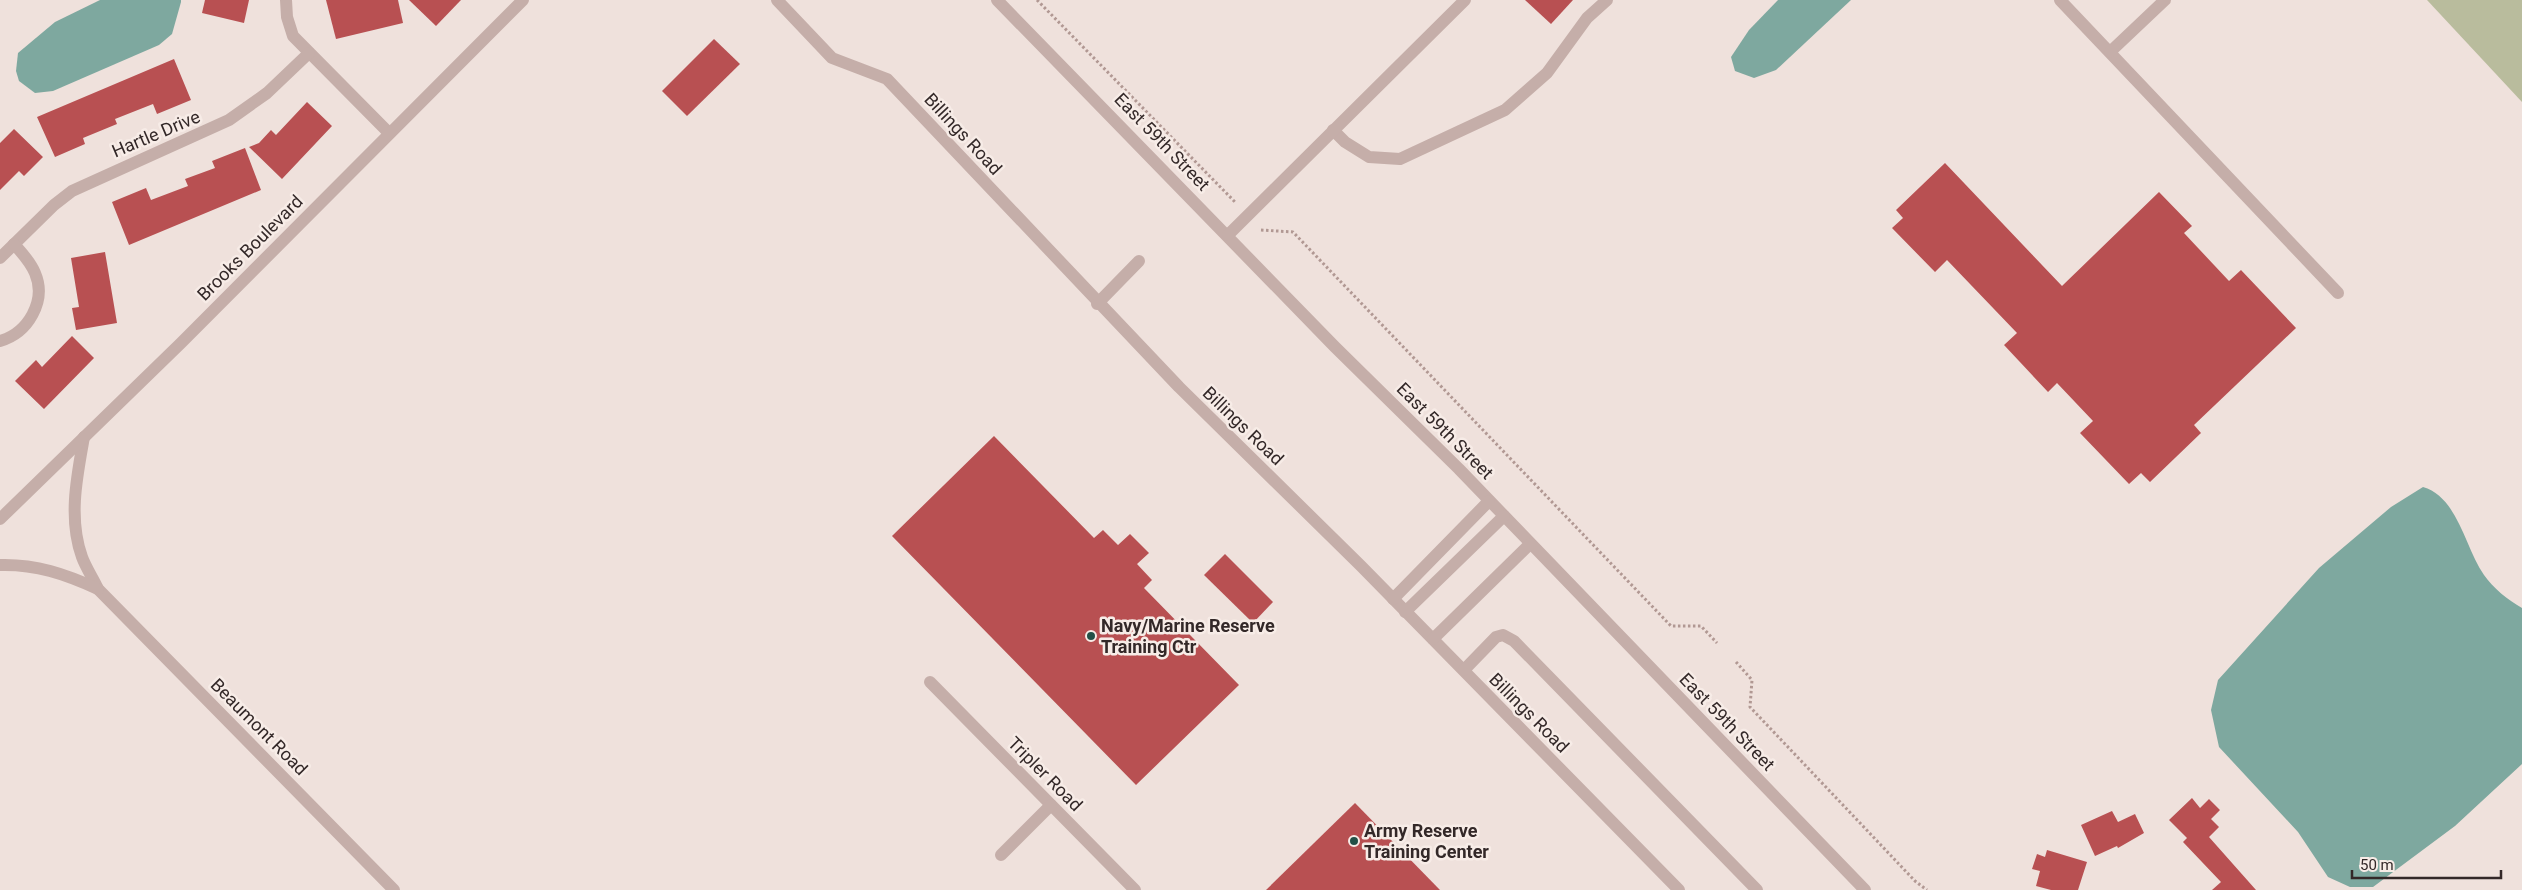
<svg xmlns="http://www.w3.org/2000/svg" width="2522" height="890" font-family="Roboto,sans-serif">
  <rect width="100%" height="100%" fill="#efe1dc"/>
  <polygon fill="#b9bc9d" points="2427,0 2522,0 2522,102"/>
  <g fill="#7ea89f">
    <polygon points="100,0 181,0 181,2 172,34 159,45 53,91 35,93 19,81 16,71 18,53 55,22"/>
    <polygon points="1778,0 1851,0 1776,70 1754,78 1735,71 1731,57 1749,30"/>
    <path d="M 2423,487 C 2458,497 2465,548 2484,575 C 2493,588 2508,600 2522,608 L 2522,764 L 2455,826 L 2373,887 L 2350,887 L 2328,877 L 2298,832 L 2219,747 L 2211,710 L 2218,680 L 2319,568 L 2391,507 Z"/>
  </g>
  <g fill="#b85052">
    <polygon points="205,0 249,0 244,23 202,13"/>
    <polygon points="326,0 398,0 403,23 336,39"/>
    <polygon points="409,0 461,0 436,26"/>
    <polygon points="1525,0 1573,0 1551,24"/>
    <polygon points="714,39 740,64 687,116 662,91"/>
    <polygon points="174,59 191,100 157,114 153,104 115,119 117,124 83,138 85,144 55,157 37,117"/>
    <polygon points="307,102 332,126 282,179 249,147 259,143 271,130 276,135"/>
    <polygon points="14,129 43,157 24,176 19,171 0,190 0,143"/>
    <polygon points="245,148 261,190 129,245 112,202 146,188 151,200 188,186 185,179 215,168 212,161"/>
    <polygon points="1945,163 2062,286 2159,192 2192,226 2184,233 2229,281 2241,270 2296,328 2194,425 2201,433 2150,482 2141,473 2129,484 2080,433 2093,421 2057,383 2048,392 2004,345 2017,333 1947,260 1935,272 1892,228 1903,218 1896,210"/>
    <polygon points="105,252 117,323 76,330 72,308 79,307 71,258"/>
    <polygon points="72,336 94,358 44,409 15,381 36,360 42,367"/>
    <polygon points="994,436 1094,538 1103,530 1118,545 1130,534 1149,553 1137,564 1152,580 1144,588 1239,685 1136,785 892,536"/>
    <polygon points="1225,554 1273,602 1253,623 1204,575"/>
    <polygon points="2192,798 2200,808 2209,799 2220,810 2211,819 2219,827 2209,837 2256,890 2212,890 2221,882 2183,842 2187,838 2169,820"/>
    <polygon points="1355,803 1440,890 1266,890"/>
    <polygon points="2112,811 2118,822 2135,814 2144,833 2118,848 2117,846 2095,856 2081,825"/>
    <polygon points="2047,850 2087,862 2078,890 2051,890 2036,886 2040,871 2032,869 2037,854 2045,857"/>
  </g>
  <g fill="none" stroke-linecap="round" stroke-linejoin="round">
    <g stroke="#b19893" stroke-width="3" stroke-dasharray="2.5 2.5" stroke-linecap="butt">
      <polyline points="1037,0 1235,202"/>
      <polyline points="1261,230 1293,232 1671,626 1701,626 1717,643"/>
      <polyline points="1736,662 1752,680 1750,707 1915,881 1927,890"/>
    </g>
    <g stroke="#c5aea9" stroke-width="12">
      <polyline points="286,0 287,17 293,36 389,133"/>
      <polyline points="777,0 832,58 887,79 1179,387 1361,566 1679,890"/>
      <polyline points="997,0 1335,347 1459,469 1865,890"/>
      <polyline points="2060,0 2338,293"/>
      <polyline points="2110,52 2165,0"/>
      <polyline points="1333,130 1345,142 1369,157 1400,159 1505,110 1547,73 1587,18 1607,0"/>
      <polyline points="1228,235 1465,0"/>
      <polyline points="0,258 54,205 72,191 229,120 267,93 309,53"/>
      <polyline points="1097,304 1139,261"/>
      <path d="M 0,341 C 28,333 47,301 35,273 C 30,261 22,253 14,244"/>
      <path d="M 84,437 C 77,476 68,518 82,557 C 86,568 93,578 98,589 L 394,890"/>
      <polyline points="0,519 181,343 523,0"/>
      <path d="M 0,565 C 36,564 65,574 98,589"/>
      <polyline points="1393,599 1489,501"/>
      <polyline points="1405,612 1504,516"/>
      <polyline points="1433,639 1530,544"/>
      <polyline points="1464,670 1496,637 1503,635 1514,641 1757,890"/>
      <polyline points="930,682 1135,890"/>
      <polyline points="1001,855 1051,805"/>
    </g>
  </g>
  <g fill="#225047" stroke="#f7ece7" stroke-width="2">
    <circle cx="1091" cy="636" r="5"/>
    <circle cx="1354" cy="841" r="5"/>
  </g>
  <g text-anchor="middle" stroke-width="5" stroke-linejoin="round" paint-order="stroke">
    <g font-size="18" fill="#332828" stroke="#f7ece7">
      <text transform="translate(156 134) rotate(-23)" y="6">Hartle Drive</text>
      <text transform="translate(963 134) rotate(47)" y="6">Billings Road</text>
      <text transform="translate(1162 142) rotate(46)" y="6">East 59th Street</text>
      <text transform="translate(250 248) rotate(-45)" y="6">Brooks Boulevard</text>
      <text transform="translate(1243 426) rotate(44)" y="6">Billings Road</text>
      <text transform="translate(1445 431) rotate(45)" y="6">East 59th Street</text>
      <text transform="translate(1529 713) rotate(45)" y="6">Billings Road</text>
      <text transform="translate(1727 722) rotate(46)" y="6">East 59th Street</text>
      <text transform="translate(259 727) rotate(45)" y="6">Beaumont Road</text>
      <text transform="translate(1045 774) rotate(45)" y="6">Tripler Road</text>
    </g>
    <g font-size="18" font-weight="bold" fill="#332828" stroke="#f7ece7" text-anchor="start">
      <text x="1101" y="632">Navy/Marine Reserve<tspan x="1101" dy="21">Training Ctr</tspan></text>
      <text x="1364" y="837">Army Reserve<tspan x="1364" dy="21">Training Center</tspan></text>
    </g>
  </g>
  <path d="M2352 870v8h149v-8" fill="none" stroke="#332828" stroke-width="2.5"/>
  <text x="2360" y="870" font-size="15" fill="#332828" stroke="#f7ece7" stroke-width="4" paint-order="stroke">50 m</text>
</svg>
